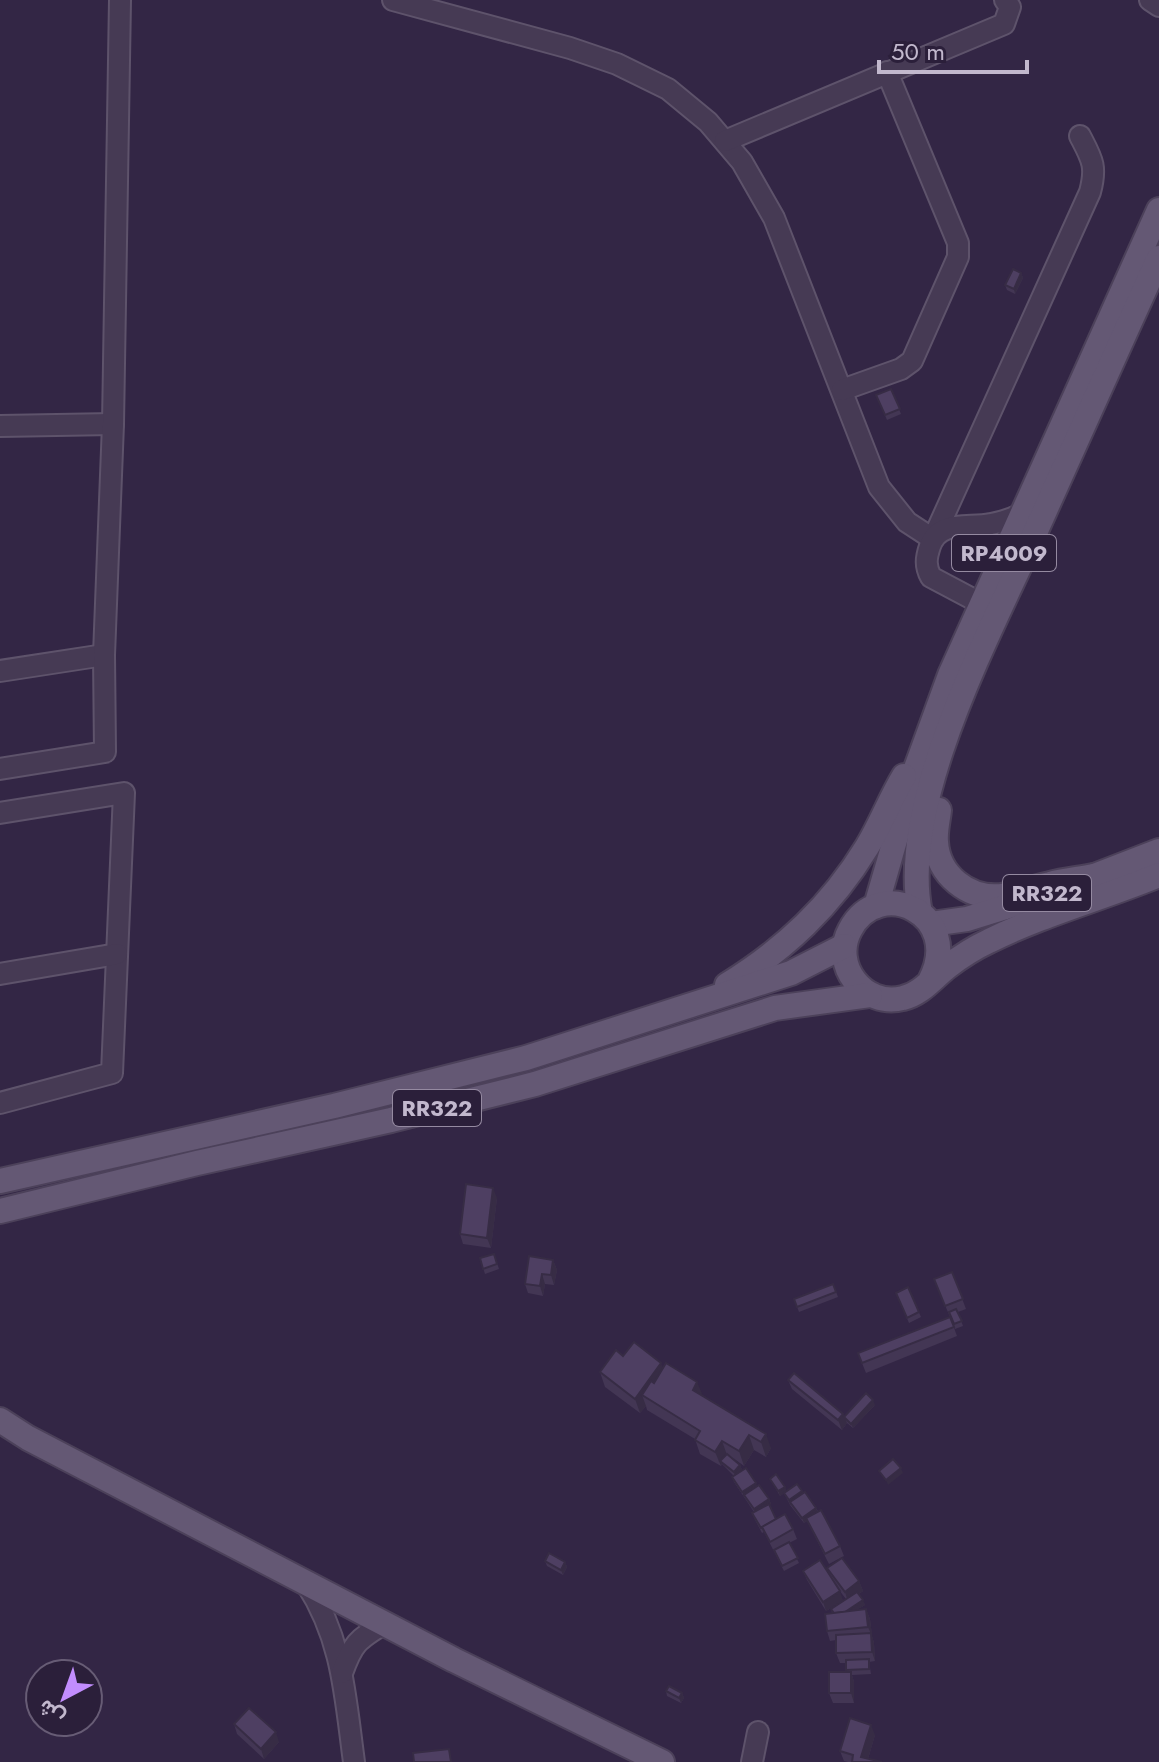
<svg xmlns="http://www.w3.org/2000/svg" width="1159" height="1762" font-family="Jost,Vazirmatn,sans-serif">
  <rect width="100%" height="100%" fill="#332645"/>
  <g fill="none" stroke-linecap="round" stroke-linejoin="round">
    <g stroke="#5e536b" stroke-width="24">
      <g id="minor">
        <path d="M 393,0 L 570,48 L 617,64 L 668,89 L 708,122 L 742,162 L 774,218 L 879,487 L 907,522 L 933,539 L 1090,192 C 1097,166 1092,159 1080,136"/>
        <polyline points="1150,0 1159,6"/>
        <polyline points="725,141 1004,24 1010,7 1005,0"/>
        <polyline points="842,390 901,369 912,361 958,257 958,243 887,72"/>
        <polyline points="0,426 113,424"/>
        <path d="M 982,604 L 931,577 C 925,566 926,558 930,546 C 939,519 970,529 991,524 C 1002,522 1012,519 1021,514"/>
        <polyline points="0,671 104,655"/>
        <polyline points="0,769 105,752 104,655 113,424 120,0"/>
        <polyline points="0,813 124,793 112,1073 0,1103"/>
        <polyline points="0,974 117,954"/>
        <path d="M 306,1583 C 343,1640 345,1696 354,1762"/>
        <path d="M 342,1673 C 353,1643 357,1640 385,1623"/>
        <polyline points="752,1762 758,1732"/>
      </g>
    </g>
    <g stroke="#4c415a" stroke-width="28">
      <g id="major">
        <path d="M 939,810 C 938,820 935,831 936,842 C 938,875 968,899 1001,896 C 1018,894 1034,887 1050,884 C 1064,880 1079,879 1094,876"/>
        <polyline points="1079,882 1159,851"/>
        <polyline points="876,906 915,771 950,675 1159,210"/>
        <path d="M 920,913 C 898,803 989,635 1034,535 C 1076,442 1117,350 1159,258"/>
        <polyline points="931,924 967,919 1022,902"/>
        <path d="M 930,981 C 965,914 879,874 850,930 C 831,965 864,1008 903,998 C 921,994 933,978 947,967 C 960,957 974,948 989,941 C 1043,914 1103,898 1159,875"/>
        <path d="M 727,985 C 785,949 831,906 867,847 C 881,824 890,799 904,776"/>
        <polyline points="0,1181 334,1106 526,1058 791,973 844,946"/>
        <polyline points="0,1211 197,1163 391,1120 535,1084 775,1008 870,995"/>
        <polyline points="0,1420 28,1438 454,1660 662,1762"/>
      </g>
    </g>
    <use href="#minor" stroke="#463a54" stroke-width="20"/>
    <use href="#major" stroke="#645874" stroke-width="24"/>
  </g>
  <g fill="#433654">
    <polygon points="1021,273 1023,278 1015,294 1007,290 1005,285"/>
    <polygon points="891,389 901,414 887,420 876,395"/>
    <polygon points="497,1198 491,1248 463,1244 460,1234"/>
    <polygon points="494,1254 499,1269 485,1274 480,1258"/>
    <polygon points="553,1260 557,1270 554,1285 545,1284 543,1296 528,1293 525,1284"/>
    <polygon points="952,1272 966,1309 958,1312 963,1326 955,1329 934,1279"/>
    <polygon points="833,1284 838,1297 799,1312 794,1299"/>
    <polygon points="908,1287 921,1317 909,1323 896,1293"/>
    <polygon points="950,1317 957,1336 866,1373 858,1353"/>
    <polygon points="623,1356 663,1368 771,1448 766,1457 754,1450 744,1466 733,1458 740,1465 742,1470 740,1472 757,1486 769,1499 771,1504 769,1505 776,1519 793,1529 797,1539 789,1543 799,1563 784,1571 764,1532 762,1533 754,1518 752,1513 754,1512 734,1482 732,1477 734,1476 722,1464 721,1466 700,1454 695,1439 647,1410 646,1406 640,1413 605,1387 600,1372"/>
    <polygon points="788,1380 844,1416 875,1405 853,1428 847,1423 842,1430 792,1389"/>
    <polygon points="770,1479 785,1487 786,1491 802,1491 816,1508 840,1546 844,1556 829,1564 807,1521 804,1523 790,1505 784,1493 780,1496"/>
    <polygon points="545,1561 565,1562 567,1567 563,1575 547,1566"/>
    <polygon points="827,1568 859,1581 863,1591 859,1594 865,1605 856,1610 866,1609 870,1619 872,1636 874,1643 875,1661 869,1662 871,1674 852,1675 854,1682 854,1703 833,1703 829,1693 847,1672 846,1663 840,1663 836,1653 836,1640 830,1641 827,1631 832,1613 831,1609 846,1599 836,1586 843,1601 826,1611 807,1580 803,1571 830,1576"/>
    <polygon points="666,1691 682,1693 684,1698 681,1703 667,1696"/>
    <polygon points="234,1724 279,1742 264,1759 237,1734"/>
    <polygon points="875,1735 868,1759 882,1762 848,1762 844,1761 840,1751"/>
  </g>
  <g fill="#372c45">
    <polygon points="1021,273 1023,278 1015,294 1014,289"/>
    <polygon points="493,1188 497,1198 491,1248 487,1238"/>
    <polygon points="553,1260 557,1270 554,1285 551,1275"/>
    <polygon points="542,1274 545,1284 543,1296 540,1286"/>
    <polygon points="661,1363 667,1378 642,1395 646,1406 640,1413 635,1399"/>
    <polygon points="697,1382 703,1396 693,1390"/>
    <polygon points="873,1400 875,1405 853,1428 851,1424"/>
    <polygon points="843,1414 847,1423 842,1430 838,1420"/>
    <polygon points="766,1434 771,1448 766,1457 761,1442"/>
    <polygon points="749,1435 754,1450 744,1466 739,1451"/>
    <polygon points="722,1441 727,1455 720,1461 722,1464 721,1466 715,1452"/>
    <polygon points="740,1465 742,1470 735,1477 734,1472"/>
    <polygon points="901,1468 903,1473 888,1485 886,1480"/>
    <polygon points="756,1483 758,1488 744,1497 742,1492"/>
    <polygon points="785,1487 787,1492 780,1496 778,1491"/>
    <polygon points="802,1491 804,1495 790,1505 789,1500"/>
    <polygon points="769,1499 771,1504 755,1514 754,1509"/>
    <polygon points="816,1508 818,1513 804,1523 802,1518"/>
    <polygon points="565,1562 567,1567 563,1575 561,1570"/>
    <polygon points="859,1581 863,1591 848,1602 845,1592"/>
    <polygon points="840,1591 843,1601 826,1611 823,1602"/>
    <polygon points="863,1600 865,1605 838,1622 836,1617"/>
    <polygon points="866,1609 870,1619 872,1636 874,1643 875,1661 872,1652 871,1634 868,1627"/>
    <polygon points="851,1672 854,1682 854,1703 851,1693"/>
    <polygon points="682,1693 684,1698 681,1703 679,1698"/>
    <polygon points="871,1725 875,1735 867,1762 861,1757"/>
    <polygon points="276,1732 279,1742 264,1759 261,1749"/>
  </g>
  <g fill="#4e3f62" stroke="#372c45" stroke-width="2">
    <polygon points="1013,269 1021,273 1014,289 1005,285"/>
    <polygon points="891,389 900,409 885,415 876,395"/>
    <polygon points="466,1184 493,1188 487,1238 460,1234"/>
    <polygon points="494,1254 497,1264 483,1269 480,1258"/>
    <polygon points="529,1256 553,1260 551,1275 542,1274 540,1286 525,1284"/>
    <polygon points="952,1272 963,1299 945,1306 934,1279"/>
    <polygon points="833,1284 836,1292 797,1307 794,1299"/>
    <polygon points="908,1287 919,1312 907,1318 896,1293"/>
    <polygon points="956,1309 962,1321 954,1324 949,1312"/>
    <polygon points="950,1317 954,1327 862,1363 858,1353"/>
    <polygon points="634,1342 661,1363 635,1399 600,1372 616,1350 623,1356"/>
    <polygon points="666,1363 697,1382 693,1390 766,1434 761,1442 749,1435 739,1451 722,1441 715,1452 695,1440 700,1431 642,1395 651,1381 654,1383"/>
    <polygon points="794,1373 843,1414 838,1420 788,1380"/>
    <polygon points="866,1393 873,1400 851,1424 844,1417"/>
    <polygon points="727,1454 740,1465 734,1472 720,1461"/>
    <polygon points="893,1459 901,1468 886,1480 879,1471"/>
    <polygon points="746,1468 756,1483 742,1492 732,1477"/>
    <polygon points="776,1474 785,1487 778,1491 770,1479"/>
    <polygon points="797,1484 802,1491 789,1500 784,1493"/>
    <polygon points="759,1485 769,1499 754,1509 744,1495"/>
    <polygon points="805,1492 816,1508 802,1518 790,1502"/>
    <polygon points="769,1504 776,1519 761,1528 752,1513"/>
    <polygon points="821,1510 840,1546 825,1554 806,1518"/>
    <polygon points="785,1514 793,1529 770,1542 762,1527"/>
    <polygon points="789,1542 798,1558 782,1566 774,1550"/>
    <polygon points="549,1553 565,1562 561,1570 545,1561"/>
    <polygon points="842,1558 859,1581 845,1592 827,1568"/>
    <polygon points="820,1560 840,1591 823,1602 803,1571"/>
    <polygon points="857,1592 863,1600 845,1612 834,1613 831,1609"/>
    <polygon points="866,1609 868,1627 827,1631 825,1614"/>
    <polygon points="871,1633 872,1652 836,1653 836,1635"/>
    <polygon points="869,1659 869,1669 846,1670 846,1660"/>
    <rect x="829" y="1672" width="22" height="21"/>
    <polygon points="669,1686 682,1693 679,1698 666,1691"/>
    <polygon points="249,1708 276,1732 261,1749 234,1724"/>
    <polygon points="850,1718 871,1725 861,1757 882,1762 852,1762 853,1755 840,1751"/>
    <polygon points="449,1749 451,1762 414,1762 413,1753"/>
  </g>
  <g text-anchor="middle" stroke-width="6" stroke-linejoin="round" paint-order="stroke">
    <g fill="#2b1f3a" stroke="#958aa1" stroke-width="2">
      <rect x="952" y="535" width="104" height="36" rx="6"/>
      <rect x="1003" y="875" width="88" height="36" rx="6"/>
      <rect x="393" y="1090" width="88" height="36" rx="6"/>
    </g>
    <g font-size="22" font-weight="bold" fill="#c2b8cd">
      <text x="1004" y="561">RP4009</text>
      <text x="1047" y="901">RR322</text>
      <text x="437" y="1116">RR322</text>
    </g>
  </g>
  <g transform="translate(64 1698) rotate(221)"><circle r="38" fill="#2b1f3a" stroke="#675c75" stroke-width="2"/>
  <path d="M0-6L14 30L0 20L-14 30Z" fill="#c28dfe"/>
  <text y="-12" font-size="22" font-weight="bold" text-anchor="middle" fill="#c2b8cd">ش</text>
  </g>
  <path d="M879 60v12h148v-12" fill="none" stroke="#c2b8cd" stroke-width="4"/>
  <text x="891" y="60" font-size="24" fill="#c2b8cd" stroke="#2b1f3a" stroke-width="6" paint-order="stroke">50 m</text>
</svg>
